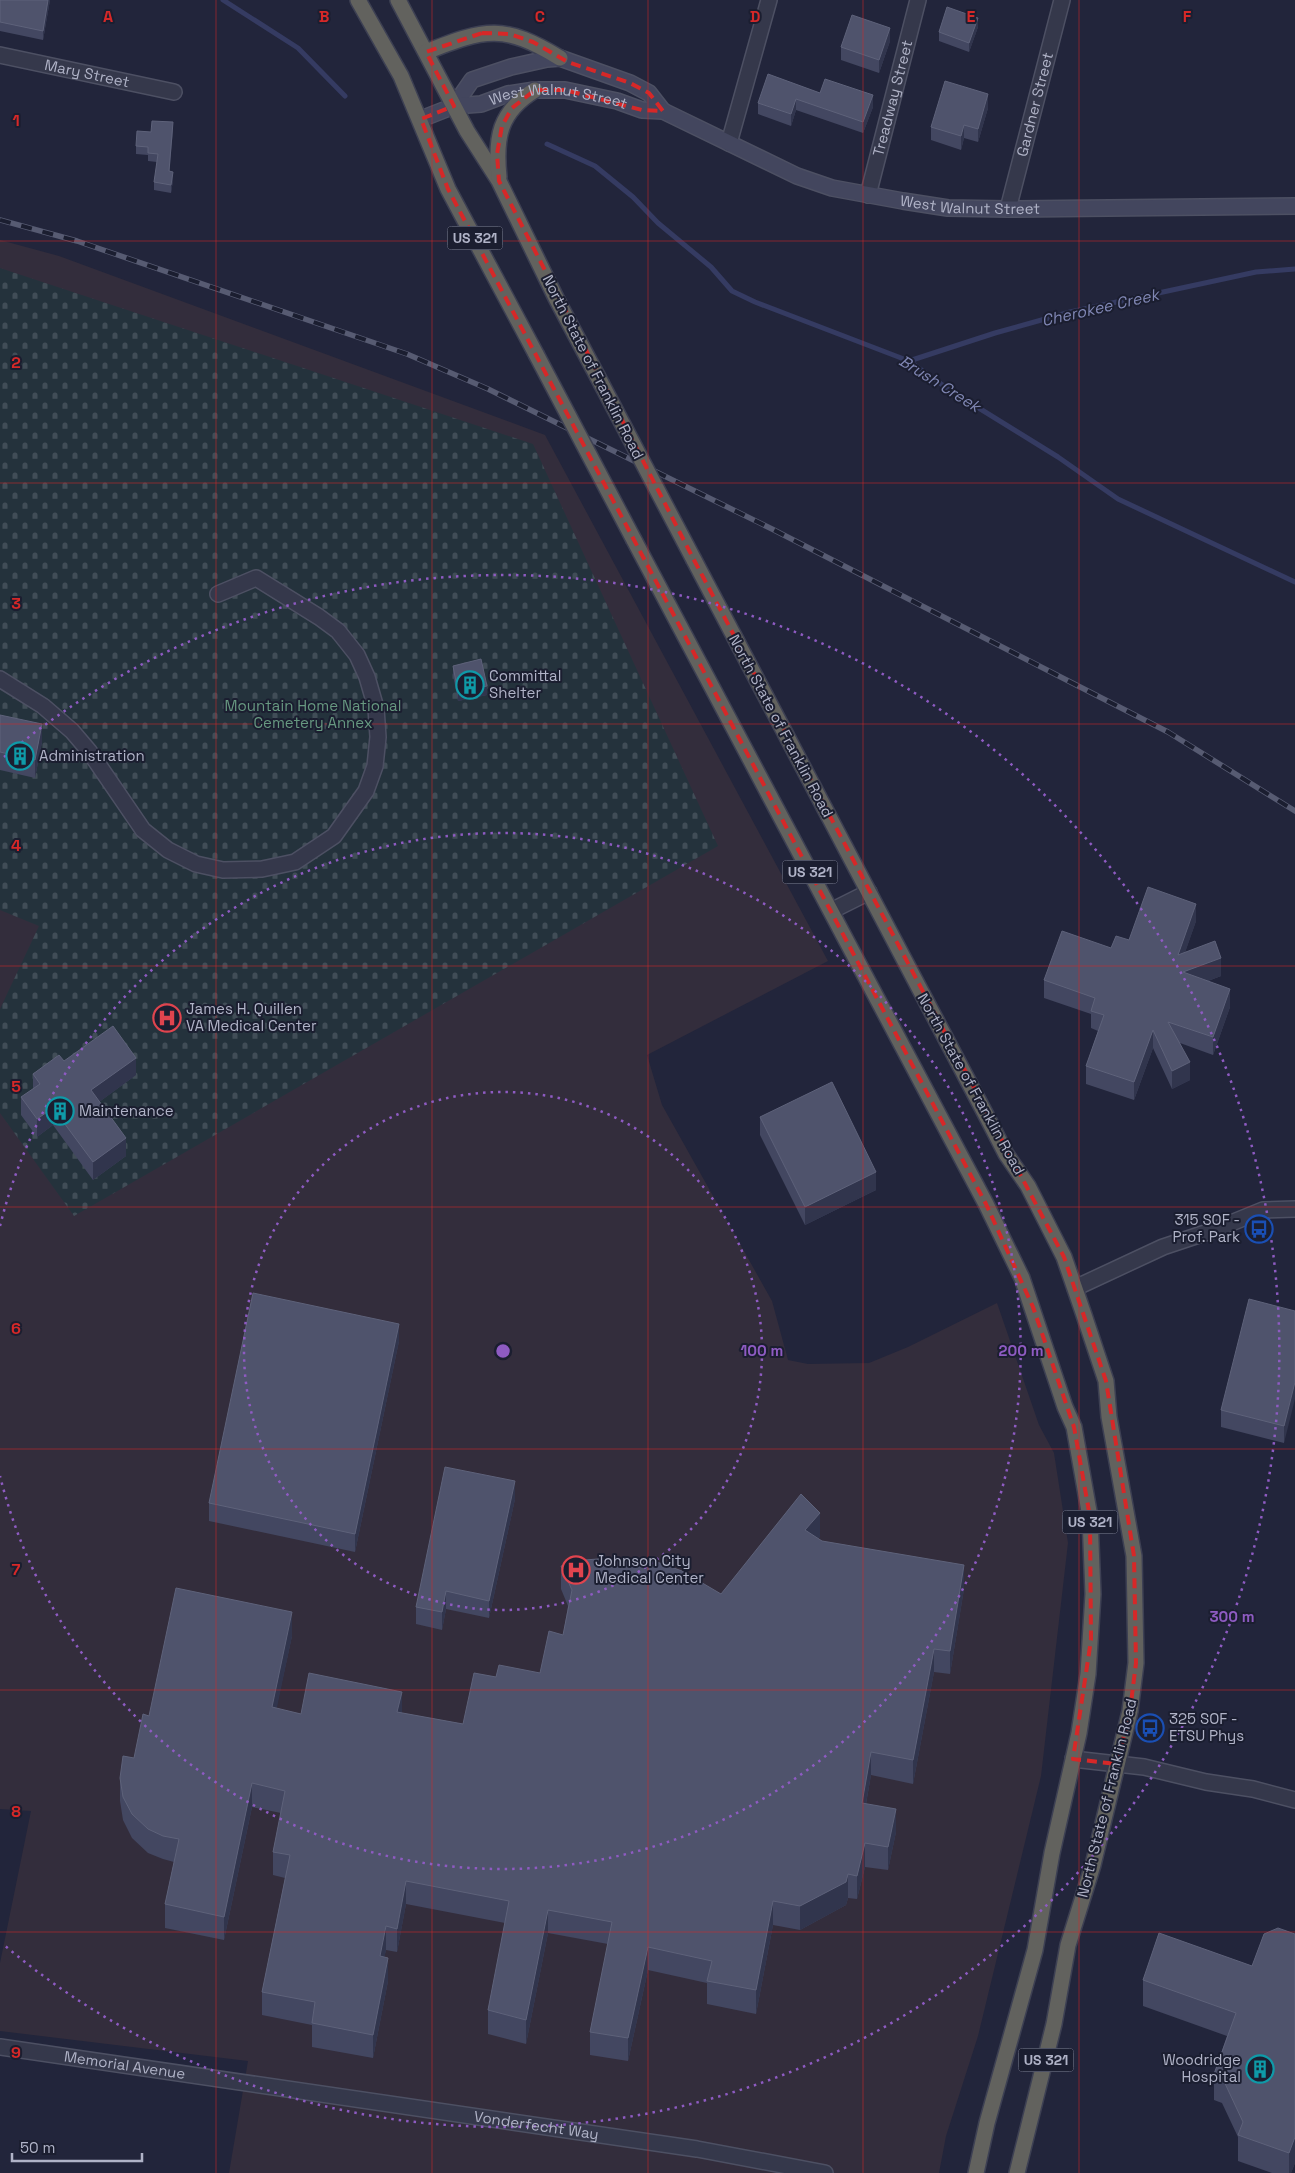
<svg xmlns="http://www.w3.org/2000/svg" width="1295" height="2173" font-family="'Space Grotesk',sans-serif">
  <defs>
    <pattern id="cemetery-stones" width="16" height="16" patternUnits="userSpaceOnUse" patternTransform="scale(1.25)"><rect width="16" height="16" fill="#24323c"/><path d="M2 7V4a2 2 0 0 1 4 0v3zM10 15v-3a2 2 0 0 1 4 0v3z" fill="#414d57"/></pattern>
  </defs>
  <rect width="100%" height="100%" fill="#22253b"/>
  <polygon fill="#332d3c" points="0,240 59,256 545,435 828,961 647,1055 662,1105 772,1301 788,1360 808,1364 869,1363 908,1347 997,1303 1039,1425 1054,1453 1068,1543 1041,1776 978,2036 946,2136 939,2173 229,2173 248,2061 0,2031 0,1963 31,1811 0,1809"/>
  <polygon fill="url(#cemetery-stones)" points="0,268 533,444 718,846 74,1216 0,1113 0,1009 39,926 0,910"/>
  <g fill="none" stroke-linecap="round" stroke-linejoin="round">
    <g stroke="#353b62" stroke-width="5">
      <polyline points="223,0 298,48 345,96"/>
      <polyline points="547,144 595,166 633,197 658,223 711,267 732,291 755,302 909,361 948,389 1058,457 1118,499 1295,582"/>
      <polyline points="909,361 995,333 1070,312 1256,272 1295,269"/>
    </g>
    <g stroke="#4d5063" stroke-width="18">
      <g id="minor">
        <path id="s1" d="M 0,55 L 174,92"/>
        <polyline points="729,143 769,0"/>
        <path id="s2" d="M 868,195 L 918,0"/>
        <path id="s3" d="M 1008,209 L 1062,0"/>
        <polyline points="0,679 43,706 72,731 89,751 143,830 168,850 196,864 223,870 262,869 295,862 334,836 366,791 375,766 378,737 376,708 367,677 357,655 338,631 319,617 256,578 218,594"/>
        <polyline points="831,911 869,892"/>
        <polyline points="1075,1288 1163,1247 1214,1230 1263,1210 1295,1209"/>
        <polyline points="1073,1759 1144,1767 1206,1782 1253,1789 1295,1800"/>
        <path id="s4" d="M 0,2047 L 697,2149 L 825,2173"/>
      </g>
    </g>
    <g stroke="#4d5063" stroke-width="18">
      <g id="secondary">
        <polyline points="454,106 472,80 511,67 547,59 560,58 630,83 649,93 663,111"/>
        <path id="s5" d="M 421,119 L 454,106 L 481,104 L 508,94 L 535,90 L 565,90 L 617,101 L 642,110 L 663,111 L 797,176 L 832,188 L 903,201 L 948,208 L 1008,209 L 1295,206"/>
      </g>
    </g>
    <g stroke="#3d4053" stroke-width="18">
      <g id="trunk">
        <polyline points="358,0 401,76 448,189 536,354"/>
        <polyline points="398,0 467,131 499,181 556,298 601,383"/>
        <path d="M 426,52 C 486,28 504,24 560,58"/>
        <path d="M 499,177 C 495,138 499,112 535,90"/>
        <polyline points="634,540 986,1204 1022,1278 1065,1407 1074,1427 1090,1517 1093,1594 1088,1674 1079,1733 1052,1853 1035,1950 987,2123 976,2173"/>
        <polyline points="694,560 987,1117 1006,1154 1028,1186 1064,1257 1084,1315 1106,1381 1109,1417 1134,1556 1136,1663 1130,1711 1093,1865 1068,1945 1054,2024 1017,2173"/>
      </g>
    </g>
    <use href="#minor" stroke="#35384b" stroke-width="15"/>
    <use href="#secondary" stroke="#43465e" stroke-width="15"/>
    <use href="#trunk" stroke="#62625e" stroke-width="15"/>
    <g stroke="#575b72" stroke-width="5.5">
      <polyline id="rail" points="0,220 77,241 407,354 488,389 772,529 1168,732 1295,811"/>
    </g>
    <use href="#rail" stroke="#1b1e30" stroke-width="4" stroke-dasharray="11" stroke-linecap="butt"/>
    <g stroke="#3d4053" stroke-width="18" stroke-linecap="butt">
      <g id="trunk-bridge">
        <polyline points="536,354 634,540"/>
        <polyline points="601,383 694,560"/>
      </g>
    </g>
    <use href="#trunk-bridge" stroke="#62625e" stroke-width="15"/>
  </g>
  <g fill="#434761">
    <polygon points="0,0 50,0 43,40 0,31"/>
    <polygon points="978,27 969,52 939,41 939,32"/>
    <polygon points="890,41 879,73 841,60 841,47"/>
    <polygon points="820,93 873,107 863,133 796,110 791,126 758,114 758,103"/>
    <polygon points="988,108 978,142 964,138 961,150 931,140 931,127"/>
    <polygon points="173,130 169,171 173,180 171,193 154,190 154,182 157,162 148,161 148,155 136,154 136,146 151,132"/>
    <polygon points="453,666 487,695 458,701 453,675"/>
    <polygon points="0,715 42,742 35,778 0,770"/>
    <polygon points="1196,921 1185,952 1221,976 1208,981 1230,1007 1213,1055 1180,1043 1190,1080 1172,1089 1153,1048 1134,1100 1086,1084 1086,1066 1098,1031 1091,1028 1091,1014 1044,998 1044,980 1129,940"/>
    <polygon points="64,1061 136,1075 99,1102 126,1156 93,1180 53,1125 37,1137 21,1115 21,1097 33,1089 33,1074"/>
    <polygon points="760,1117 876,1190 805,1225 760,1135"/>
    <polygon points="1295,1311 1284,1443 1221,1427 1221,1410"/>
    <polygon points="399,1341 355,1552 209,1521 209,1503"/>
    <polygon points="515,1499 489,1618 446,1609 442,1630 416,1624 416,1607"/>
    <polygon points="820,1537 818,1539 822,1541 964,1589 950,1674 934,1672 913,1784 871,1775 866,1804 896,1832 888,1870 865,1867 857,1899 848,1898 846,1905 800,1930 773,1925 756,2014 707,2004 707,1983 648,1970 628,2061 590,2055 590,2032 608,1944 548,1933 526,2044 488,2034 488,2010 505,1923 406,1904 397,1952 386,1950 384,1957 388,1981 373,2058 312,2047 312,2025 262,2015 262,1992 285,1878 273,1875 273,1852 281,1813 252,1807 224,1940 165,1928 165,1904 174,1862 163,1859 148,1853 132,1838 123,1820 120,1801 120,1778 134,1758 149,1716 292,1636 276,1709 301,1714 402,1713 463,1724 496,1677 540,1673 563,1635 568,1606 561,1589 561,1566 721,1594"/>
    <polygon points="1295,1934 1295,2163 1291,2173 1272,2173 1238,2161 1238,2137 1222,2103 1214,2100 1214,2074 1227,2036 1143,2006 1143,1980 1252,1966"/>
  </g>
  <g fill="#31354d">
    <polygon points="48,0 50,0 43,40 43,31"/>
    <polygon points="978,18 978,27 969,52 969,43"/>
    <polygon points="890,28 890,41 879,73 879,60"/>
    <polygon points="988,94 988,108 978,142 978,129"/>
    <polygon points="873,95 873,107 863,133 863,122"/>
    <polygon points="796,99 796,110 791,126 791,114"/>
    <polygon points="173,122 173,130 169,179 169,171"/>
    <polygon points="964,125 964,138 961,150 961,136"/>
    <polygon points="173,172 173,180 171,193 171,185"/>
    <polygon points="487,686 487,695 458,701 458,692"/>
    <polygon points="42,724 42,742 35,778 35,760"/>
    <polygon points="1196,904 1196,921 1178,973 1178,955"/>
    <polygon points="1221,958 1221,976 1183,990 1183,972"/>
    <polygon points="1230,989 1230,1007 1213,1055 1213,1037"/>
    <polygon points="1153,1030 1153,1048 1134,1100 1134,1082"/>
    <polygon points="136,1058 136,1075 91,1108 91,1090"/>
    <polygon points="1190,1062 1190,1080 1172,1089 1172,1071"/>
    <polygon points="53,1108 53,1125 37,1137 37,1119"/>
    <polygon points="126,1138 126,1156 93,1180 93,1162"/>
    <polygon points="876,1172 876,1190 805,1225 805,1207"/>
    <polygon points="399,1324 399,1341 355,1552 355,1534"/>
    <polygon points="1295,1382 1295,1399 1284,1443 1284,1426"/>
    <polygon points="515,1481 515,1499 489,1618 489,1601"/>
    <polygon points="820,1513 820,1537 805,1554 805,1530"/>
    <polygon points="964,1565 964,1589 950,1674 950,1651"/>
    <polygon points="446,1591 446,1609 442,1630 442,1612"/>
    <polygon points="292,1612 292,1636 272,1731 272,1707"/>
    <polygon points="934,1649 934,1672 913,1784 913,1760"/>
    <polygon points="402,1692 402,1715 397,1712"/>
    <polygon points="871,1752 871,1775 862,1826 862,1803"/>
    <polygon points="252,1783 252,1807 224,1940 224,1917"/>
    <polygon points="896,1809 896,1832 888,1870 888,1847"/>
    <polygon points="865,1843 865,1867 857,1899 857,1876"/>
    <polygon points="848,1874 848,1898 846,1905 800,1930 800,1906"/>
    <polygon points="406,1881 406,1904 397,1952 397,1929"/>
    <polygon points="773,1901 773,1925 756,2014 756,1990"/>
    <polygon points="548,1910 548,1933 526,2044 526,2020"/>
    <polygon points="386,1926 386,1950 380,1979 380,1956"/>
    <polygon points="648,1947 648,1970 628,2061 628,2038"/>
    <polygon points="388,1958 388,1981 373,2058 373,2035"/>
    <polygon points="1295,2137 1295,2163 1291,2173 1289,2173 1289,2153"/>
  </g>
  <g fill="#4f536c" stroke="#5e627a">
    <polygon points="0,0 48,0 43,31 0,22"/>
    <polygon points="947,7 978,18 969,43 939,32"/>
    <polygon points="852,15 890,28 879,60 841,47"/>
    <polygon points="768,74 820,93 825,79 873,95 863,122 796,99 791,114 758,103"/>
    <polygon points="945,81 988,94 978,129 964,125 961,136 931,127"/>
    <polygon points="152,121 173,122 169,171 173,172 171,185 154,182 158,154 148,153 148,147 136,146 137,131 151,132"/>
    <polygon points="481,659 487,686 458,692 453,666"/>
    <polygon points="0,715 42,724 35,760 0,752"/>
    <polygon points="1148,887 1196,904 1178,955 1215,941 1221,958 1183,972 1230,989 1213,1037 1168,1022 1190,1062 1172,1071 1153,1030 1134,1082 1086,1066 1104,1015 1091,1011 1095,998 1044,980 1062,931 1111,948 1116,936 1129,940"/>
    <polygon points="113,1026 136,1058 91,1090 126,1138 93,1162 53,1108 37,1119 21,1097 40,1084 33,1074 59,1055 64,1061"/>
    <polygon points="832,1082 876,1172 805,1207 760,1117"/>
    <polygon points="253,1293 399,1324 355,1534 209,1503"/>
    <polygon points="1249,1299 1295,1311 1295,1382 1284,1426 1221,1410"/>
    <polygon points="445,1467 515,1481 489,1601 446,1591 442,1612 416,1607"/>
    <polygon points="801,1494 820,1513 805,1530 822,1541 964,1565 950,1651 934,1649 913,1760 871,1752 862,1803 896,1809 888,1847 865,1843 857,1876 848,1874 846,1882 800,1906 773,1901 756,1990 707,1981 712,1961 648,1947 628,2038 590,2032 612,1922 548,1910 526,2020 488,2010 509,1901 406,1881 397,1929 386,1926 380,1956 388,1958 373,2035 312,2023 315,2002 262,1992 290,1855 273,1852 285,1791 252,1783 224,1917 165,1904 179,1839 163,1836 148,1829 132,1814 123,1797 120,1778 123,1756 134,1758 143,1714 149,1716 176,1588 292,1612 272,1707 301,1714 309,1673 402,1692 397,1712 463,1724 474,1673 496,1677 499,1665 540,1673 549,1631 563,1635 572,1590 561,1566 585,1560 610,1558 635,1559 660,1563 682,1571 721,1594"/>
    <polygon points="1278,1928 1295,1934 1295,2137 1289,2153 1238,2135 1243,2122 1222,2077 1214,2074 1236,2013 1143,1980 1159,1933 1252,1966 1264,1934"/>
  </g>
  <path fill="none" stroke="#d62828" stroke-width="4" stroke-dasharray="10 6" stroke-linejoin="round" d="M 482,33 L 510,34 L 533,42 L 568,62 L 630,83 L 649,93 L 663,111 L 642,110 L 565,90 L 535,90 L 512,108 L 502,126 L 497,154 L 499,181 L 694,560 L 1064,1257 L 1106,1381 L 1134,1556 L 1136,1663 L 1130,1711 L 1117,1764 L 1073,1759 L 1091,1640 L 1090,1517 L 1074,1427 L 1033,1307 L 986,1204 L 448,189 L 421,119 L 454,106 L 426,52 Z"/>
  <path fill="none" stroke="#d62828" stroke-width="1" stroke-opacity="0.55" d="M 216,0 L 216,2173M 432,0 L 432,2173M 648,0 L 648,2173M 863,0 L 863,2173M 1079,0 L 1079,2173M 0,241 L 1295,241M 0,483 L 1295,483M 0,724 L 1295,724M 0,966 L 1295,966M 0,1207 L 1295,1207M 0,1449 L 1295,1449M 0,1690 L 1295,1690M 0,1932 L 1295,1932"/>
  <g fill="none" stroke="#8e5bc2" stroke-width="2.5" stroke-dasharray="2.5 5">
    <circle cx="503" cy="1351" r="259"/>
    <path d="M0 1226A518 518 0 1 1 0 1476"/>
    <path d="M4 757A776 776 0 1 1 4 1945"/>
  </g>
  <defs>
    <g id="building-ring" transform="scale(1.4375)"><circle r="9.5" fill="#1b1e30" stroke="#0f9aa8" stroke-width="1.5"/><path d="M-4-6H4V6H1V3H-1V6H-4ZM-2.5-4.3h1.7v1.8h-1.7ZM.8-4.3h1.7v1.8H.8ZM-2.5-1h1.7V.8h-1.7ZM.8-1h1.7V.8H.8Z" fill="#0f9aa8"/></g>
    <g id="hospital-ring" transform="scale(1.4375)"><circle r="9.5" fill="#1b1e30" stroke="#e0444e" stroke-width="1.5"/><path d="M-5-5h3v3.5h4V-5h3V5h-3V1.5h-4V5h-3Z" fill="#e0444e"/></g>
    <g id="bus-ring" transform="scale(1.4375)"><circle r="9.5" fill="#1b1e30" stroke="#1a4fb4" stroke-width="1.5"/><path d="M-5-6H5V4H4V6H2V4H-2V6H-4V4H-5ZM-3.5-4V0h7V-4ZM-3.5 1.2v1.5H-2V1.2ZM2 1.2v1.5H3.5V1.2Z" fill="#1a4fb4"/></g>
  </defs>
  <g fill-rule="evenodd">
    <use href="#building-ring" x="470" y="685"/>
    <use href="#building-ring" x="20" y="756"/>
    <use href="#hospital-ring" x="167" y="1018"/>
    <use href="#building-ring" x="60" y="1111"/>
    <use href="#bus-ring" x="1259" y="1229"/>
    <use href="#hospital-ring" x="576" y="1570"/>
    <use href="#bus-ring" x="1150" y="1728"/>
    <use href="#building-ring" x="1260" y="2069"/>
  </g>
  <g text-anchor="middle" stroke-width="4" stroke-linejoin="round" paint-order="stroke">
    <g fill="#1b1e30" stroke="#83869a" stroke-width="1">
      <rect x="447.5" y="226.5" width="55" height="23" rx="4"/>
      <rect x="782.5" y="860.5" width="55" height="23" rx="4"/>
      <rect x="1062.5" y="1510.5" width="55" height="23" rx="4"/>
      <rect x="1018.5" y="2048.5" width="55" height="23" rx="4"/>
    </g>
    <g font-size="14" font-weight="bold" fill="#b0b3c7">
      <text x="475" y="243">US 321</text>
      <text x="810" y="877">US 321</text>
      <text x="1090" y="1527">US 321</text>
      <text x="1046" y="2065">US 321</text>
    </g>
    <g font-size="15" fill="#b0b3c7" stroke="#1b1e30">
      <text dy="5" stroke="none"><textPath href="#s1" startOffset="89">Mary Street</textPath></text>
      <text dy="5" stroke="none"><textPath href="#s2" startOffset="100">Treadway Street</textPath></text>
      <text dy="5" stroke="none"><textPath href="#s5" startOffset="142">West Walnut Street</textPath></text>
      <text dy="5" stroke="none"><textPath href="#s3" startOffset="108">Gardner Street</textPath></text>
      <text dy="5" stroke="none"><textPath href="#s5" startOffset="575">West Walnut Street</textPath></text>
      <text transform="translate(593 367) rotate(63)" y="5">North State of Franklin Road</text>
      <text transform="translate(781 726) rotate(62)" y="5">North State of Franklin Road</text>
      <text transform="translate(971 1084) rotate(61)" y="5">North State of Franklin Road</text>
      <text transform="translate(1107 1798) rotate(-76)" y="5">North State of Franklin Road</text>
      <text dy="5" stroke="none"><textPath href="#s4" startOffset="126">Memorial Avenue</textPath></text>
      <text dy="5" stroke="none"><textPath href="#s4" startOffset="542">Vonderfecht Way</textPath></text>
    </g>
    <g font-size="15" fill="#b0b3c7" stroke="#1b1e30" text-anchor="start">
      <text x="489" y="681">Committal<tspan x="489" dy="17">Shelter</tspan></text>
      <text x="39" y="761">Administration</text>
      <text x="186" y="1014">James H. Quillen<tspan x="186" dy="17">VA Medical Center</tspan></text>
      <text x="79" y="1116">Maintenance</text>
      <text x="1240" y="1225" text-anchor="end">315 SOF -<tspan x="1240" dy="17">Prof. Park</tspan></text>
      <text x="595" y="1566">Johnson City<tspan x="595" dy="17">Medical Center</tspan></text>
      <text x="1169" y="1724">325 SOF -<tspan x="1169" dy="17">ETSU Phys</tspan></text>
      <text x="1241" y="2065" text-anchor="end">Woodridge<tspan x="1241" dy="17">Hospital</tspan></text>
    </g>
    <g font-size="15" fill="#679880" stroke="#1b1e30">
      <text x="313" y="711">Mountain Home National<tspan x="313" dy="17">Cemetery Annex</tspan></text>
    </g>
    <g font-size="16" font-style="italic" fill="#8087b4" stroke="#1b1e30">
      <text transform="translate(1100 307) rotate(-13)" y="6">Cherokee Creek</text>
      <text transform="translate(940 383) rotate(32)" y="6">Brush Creek</text>
    </g>
  </g>
  <g font-size="16" text-anchor="middle" font-weight="bold" fill="#d62828" stroke="#1b1e30" stroke-width="4" stroke-linejoin="round" paint-order="stroke">
    <text x="108" y="22">A</text>
    <text x="324" y="22">B</text>
    <text x="540" y="22">C</text>
    <text x="755" y="22">D</text>
    <text x="971" y="22">E</text>
    <text x="1187" y="22">F</text>
    <text x="16" y="126">1</text>
    <text x="16" y="368">2</text>
    <text x="16" y="609">3</text>
    <text x="16" y="851">4</text>
    <text x="16" y="1092">5</text>
    <text x="16" y="1334">6</text>
    <text x="16" y="1575">7</text>
    <text x="16" y="1817">8</text>
    <text x="16" y="2058">9</text>
  </g>
  <circle cx="503" cy="1351" r="8" fill="#8e5bc2" stroke="#1b1e30" stroke-width="2.5"/>
  <g font-size="15" text-anchor="middle" font-weight="bold" fill="#8e5bc2" stroke="#1b1e30" stroke-width="4" stroke-linejoin="round" paint-order="stroke">
    <text x="762" y="1356">100 m</text>
    <text x="1021" y="1356">200 m</text>
    <text x="1232" y="1622">300 m</text>
  </g>
  <path d="M12 2153v8h130v-8" fill="none" stroke="#b0b3c7" stroke-width="2.5"/>
  <text x="20" y="2153" font-size="15" fill="#b0b3c7" stroke="#1b1e30" stroke-width="4" paint-order="stroke">50 m</text>
</svg>
